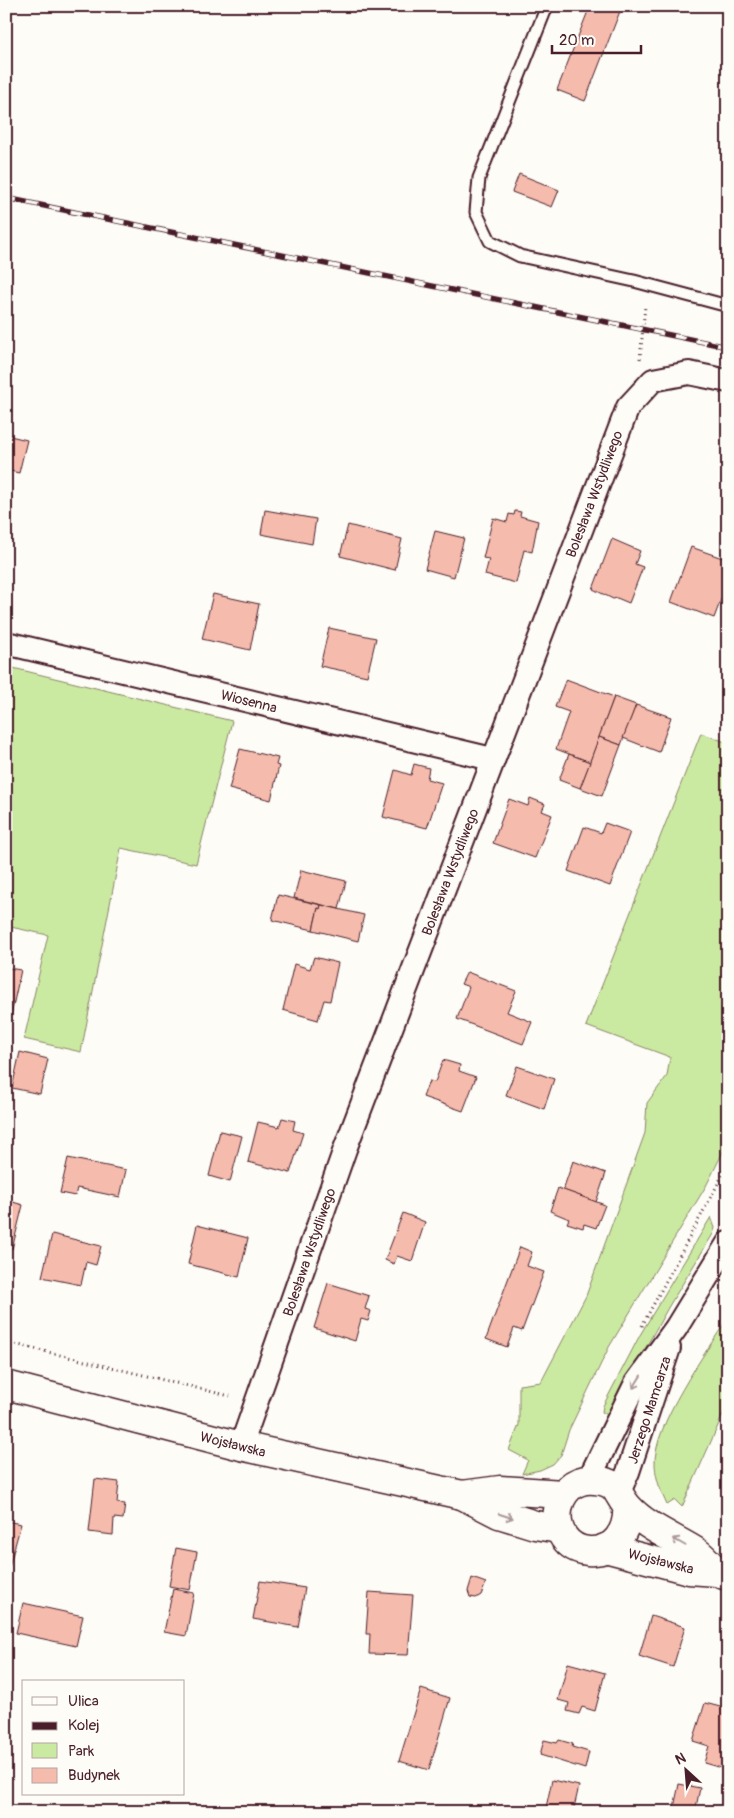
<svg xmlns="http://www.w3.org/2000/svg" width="734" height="1818" font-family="Pangolin,sans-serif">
  <rect width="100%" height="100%" fill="#fdfcf7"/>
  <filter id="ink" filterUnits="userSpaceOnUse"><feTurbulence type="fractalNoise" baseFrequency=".02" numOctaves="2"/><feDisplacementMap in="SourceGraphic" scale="10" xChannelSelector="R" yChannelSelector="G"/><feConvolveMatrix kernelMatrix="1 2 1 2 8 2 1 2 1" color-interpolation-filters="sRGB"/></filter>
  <g filter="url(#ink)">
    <g fill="#cbeaa1" stroke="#8a8466">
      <polygon points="13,668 232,721 196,864 121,848 81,1052 24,1039 48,935 6,926 6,695"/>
      <polygon points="701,733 728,743 728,1142 706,1186 609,1347 569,1430 561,1455 553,1464 540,1470 522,1474 528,1460 509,1450 519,1425 519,1385 541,1382 586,1296 645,1133 647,1103 667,1076 670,1057 586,1026"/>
      <polygon points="711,1217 715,1228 713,1234 669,1306 608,1415 602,1412 603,1406 640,1335"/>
      <path d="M 728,1318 L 728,1403 L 682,1507 L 675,1500 L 667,1505 C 661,1492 656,1480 655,1465 C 653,1425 706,1352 728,1318 Z"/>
    </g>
    <g fill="#f5bbac" stroke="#4a1f2b">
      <polygon points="590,6 622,6 585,101 557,90"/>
      <polygon points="519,174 559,190 552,207 512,192"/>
      <polygon points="6,435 27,440 19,473 6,470"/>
      <polygon points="265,510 316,519 312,544 261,534"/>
      <polygon points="515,511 521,512 520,516 538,521 532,552 524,550 516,583 485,575 489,559 483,558 493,518 507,522 509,514 514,515"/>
      <polygon points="348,525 402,539 395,570 340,556"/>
      <polygon points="435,531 464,538 454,577 425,569"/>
      <polygon points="612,539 640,551 635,564 643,567 629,603 617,598 613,599 593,589"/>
      <polygon points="691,547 728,560 728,581 714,618 671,602"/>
      <polygon points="213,594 259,604 250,650 202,639"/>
      <polygon points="329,628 376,638 367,676 320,666"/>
      <polygon points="566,679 614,697 590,762 556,749 569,712 555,707"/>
      <polygon points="614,697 636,705 621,745 599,737"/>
      <polygon points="636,705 671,717 659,752 623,738"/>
      <polygon points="599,737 621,745 602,796 580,788"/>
      <polygon points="240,749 278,758 276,765 279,766 271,800 229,789"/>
      <polygon points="569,754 590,762 580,788 559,780"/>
      <polygon points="414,764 429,768 427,779 442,783 427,828 383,817 395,770 411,775"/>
      <polygon points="530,798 545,804 542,811 552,815 535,858 493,843 509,799 528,806"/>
      <polygon points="605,823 630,832 610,886 568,871 584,827 601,833"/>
      <polygon points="301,870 346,881 339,909 294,898"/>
      <polygon points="278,895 321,905 320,909 318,908 313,930 272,920"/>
      <polygon points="321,905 364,915 358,941 313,930 318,908 320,909"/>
      <polygon points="314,957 338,963 330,1001 324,1000 318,1020 283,1010 294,964 310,969"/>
      <polygon points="8,968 21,970 8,1029 6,1029 6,978"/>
      <polygon points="467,972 516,991 507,1012 532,1022 523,1044 457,1019 469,987 461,984"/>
      <polygon points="20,1052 48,1059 40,1094 12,1088"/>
      <polygon points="443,1060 460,1065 459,1071 476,1077 463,1111 423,1097 429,1081 435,1082"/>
      <polygon points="517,1066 554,1079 544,1109 506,1095"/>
      <polygon points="282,1118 295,1121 293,1130 303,1133 290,1173 248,1162 258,1122 279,1127"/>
      <polygon points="220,1131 242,1136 230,1182 209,1176"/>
      <polygon points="68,1158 126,1170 120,1197 77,1188 75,1196 60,1193"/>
      <polygon points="573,1161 606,1173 596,1202 563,1190"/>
      <polygon points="558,1188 605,1205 596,1228 584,1224 583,1228 567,1223 569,1219 550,1211"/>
      <polygon points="6,1200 23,1205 12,1249 6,1248"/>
      <polygon points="403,1213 425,1222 412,1261 397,1256 394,1264 385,1260"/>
      <polygon points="197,1225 248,1238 239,1277 188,1264"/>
      <polygon points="52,1234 101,1246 96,1265 86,1262 81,1285 42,1277"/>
      <polygon points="520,1247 532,1252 527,1266 544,1272 522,1331 514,1328 507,1347 486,1339"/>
      <polygon points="328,1283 369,1296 365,1309 371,1311 368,1321 361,1319 355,1341 314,1328"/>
      <polygon points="95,1479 119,1482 117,1503 125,1504 123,1519 114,1518 113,1535 89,1532"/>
      <polygon points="6,1521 21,1524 9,1567 6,1566"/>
      <polygon points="176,1548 197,1552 190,1590 169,1586"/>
      <polygon points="472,1578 486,1583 481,1595 476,1598 470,1597 468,1591"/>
      <polygon points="260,1581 305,1588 298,1627 253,1619"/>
      <polygon points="173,1589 194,1593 186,1636 164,1632"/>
      <polygon points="369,1592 413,1595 408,1655 369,1654 370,1634 366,1634"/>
      <polygon points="23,1603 83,1616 76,1646 16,1633"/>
      <polygon points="651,1616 685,1627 673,1667 639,1656"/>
      <polygon points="568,1663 605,1673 595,1711 582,1707 579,1714 567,1711 569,1703 558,1700"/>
      <polygon points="421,1689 450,1698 429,1770 399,1761"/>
      <polygon points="705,1703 728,1709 728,1770 704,1763 709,1746 693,1741"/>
      <polygon points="544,1740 557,1743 559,1740 573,1744 572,1747 589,1752 585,1769 540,1755"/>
      <polygon points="552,1780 579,1786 573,1812 545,1812"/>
      <polygon points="679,1784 700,1788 695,1812 673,1812"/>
    </g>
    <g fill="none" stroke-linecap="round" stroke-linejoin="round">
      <g stroke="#4a1f2b" stroke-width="15">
        <polyline id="lane" points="547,6 479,178 476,212 490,241 520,256 634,281 728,306"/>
      </g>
      <g stroke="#4a1f2b" stroke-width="26">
        <g id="street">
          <polyline points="6,643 492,759"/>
          <polyline points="241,1446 345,1149 628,407 653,380 689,373 728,381"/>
          <polyline points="589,1479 636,1383 676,1328 728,1243"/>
          <polyline points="619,1492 628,1472 669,1348"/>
        </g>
      </g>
      <g stroke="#4a1f2b" stroke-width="31">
        <g id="secondary">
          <polyline points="6,1385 241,1446 462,1495 499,1514 535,1525 559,1529"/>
          <polyline points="462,1495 500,1490 563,1494"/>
          <path d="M 627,1506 C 629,1530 615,1553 588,1551 C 543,1546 550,1475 595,1480 C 619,1482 616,1494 628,1507 C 647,1528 675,1538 698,1553 C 705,1558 711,1566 717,1572"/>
          <polyline points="605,1548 689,1570 717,1572 724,1575"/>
        </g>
      </g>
      <g stroke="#4a1f2b" stroke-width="3" stroke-dasharray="1 4" stroke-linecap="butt">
        <polyline points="640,359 645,306"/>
        <polyline points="642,1326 728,1165"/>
        <polyline points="6,1342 230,1396"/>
      </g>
      <use href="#lane" stroke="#fdfcf7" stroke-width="11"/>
      <use href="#street" stroke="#fdfcf7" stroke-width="22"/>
      <use href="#secondary" stroke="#fdfcf7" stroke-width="28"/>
      <g stroke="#4a1f2b" stroke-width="5.5">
        <polyline id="rail" points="6,198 728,347"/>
      </g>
      <use href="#rail" stroke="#fdfcf7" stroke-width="4" stroke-dasharray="11" stroke-linecap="butt"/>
    </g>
    <defs><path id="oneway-shaft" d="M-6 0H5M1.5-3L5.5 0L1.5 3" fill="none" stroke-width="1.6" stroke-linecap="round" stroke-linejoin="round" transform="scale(1.25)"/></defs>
    <g stroke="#ac999b">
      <use href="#oneway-shaft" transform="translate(637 1382) rotate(122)"/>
      <use href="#oneway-shaft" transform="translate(506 1516) rotate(18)"/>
      <use href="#oneway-shaft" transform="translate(679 1542) rotate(-150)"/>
    </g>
  </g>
  <g text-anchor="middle" stroke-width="5" stroke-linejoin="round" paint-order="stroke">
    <g font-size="14" fill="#4a1f2b" stroke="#fdfcf7">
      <text transform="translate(594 494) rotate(-69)" y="5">Bolesława Wstydliwego</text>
      <text transform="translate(249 701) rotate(14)" y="5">Wiosenna</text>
      <text transform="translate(450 872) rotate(-69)" y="5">Bolesława Wstydliwego</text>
      <text transform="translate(309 1252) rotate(-71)" y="5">Bolesława Wstydliwego</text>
      <text transform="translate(649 1410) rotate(-72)" y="5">Jerzego Mamcarza</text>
      <text transform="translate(233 1444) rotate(14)" y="5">Wojsławska</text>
      <text transform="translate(661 1561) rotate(14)" y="5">Wojsławska</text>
    </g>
  </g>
  <rect width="734" height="1818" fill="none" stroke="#fdfcf7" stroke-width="25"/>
  <rect x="12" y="12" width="709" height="1793" fill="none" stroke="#4a1f2b" stroke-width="2" filter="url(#ink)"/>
  <rect x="22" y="1680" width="162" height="115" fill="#fdfcf7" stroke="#b5a4a5"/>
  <rect x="32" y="1697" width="25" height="8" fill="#fdfcf7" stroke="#b5a4a5"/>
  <text x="68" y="1706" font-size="15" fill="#4a1f2b">Ulica</text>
  <rect x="32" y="1722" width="25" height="8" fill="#4a1f2b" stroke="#b5a4a5"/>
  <text x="68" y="1730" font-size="15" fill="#4a1f2b">Kolej</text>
  <rect x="32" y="1743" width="25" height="15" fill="#cbeaa1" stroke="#b5a4a5"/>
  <text x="68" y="1756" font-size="15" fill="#4a1f2b">Park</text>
  <rect x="32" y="1768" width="25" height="15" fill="#f5bbac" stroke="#b5a4a5"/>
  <text x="68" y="1780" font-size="15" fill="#4a1f2b">Budynek</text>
  <g transform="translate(686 1770) rotate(334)" stroke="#fdfcf7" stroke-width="4" paint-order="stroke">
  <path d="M0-4L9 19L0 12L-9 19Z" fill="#4a1f2b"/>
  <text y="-8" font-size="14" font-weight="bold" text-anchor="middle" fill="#4a1f2b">N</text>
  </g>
  <path d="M552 45v8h89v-8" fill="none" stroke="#4a1f2b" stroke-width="2.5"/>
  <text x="559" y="45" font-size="15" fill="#4a1f2b" stroke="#fdfcf7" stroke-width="4" paint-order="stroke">20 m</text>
</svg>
